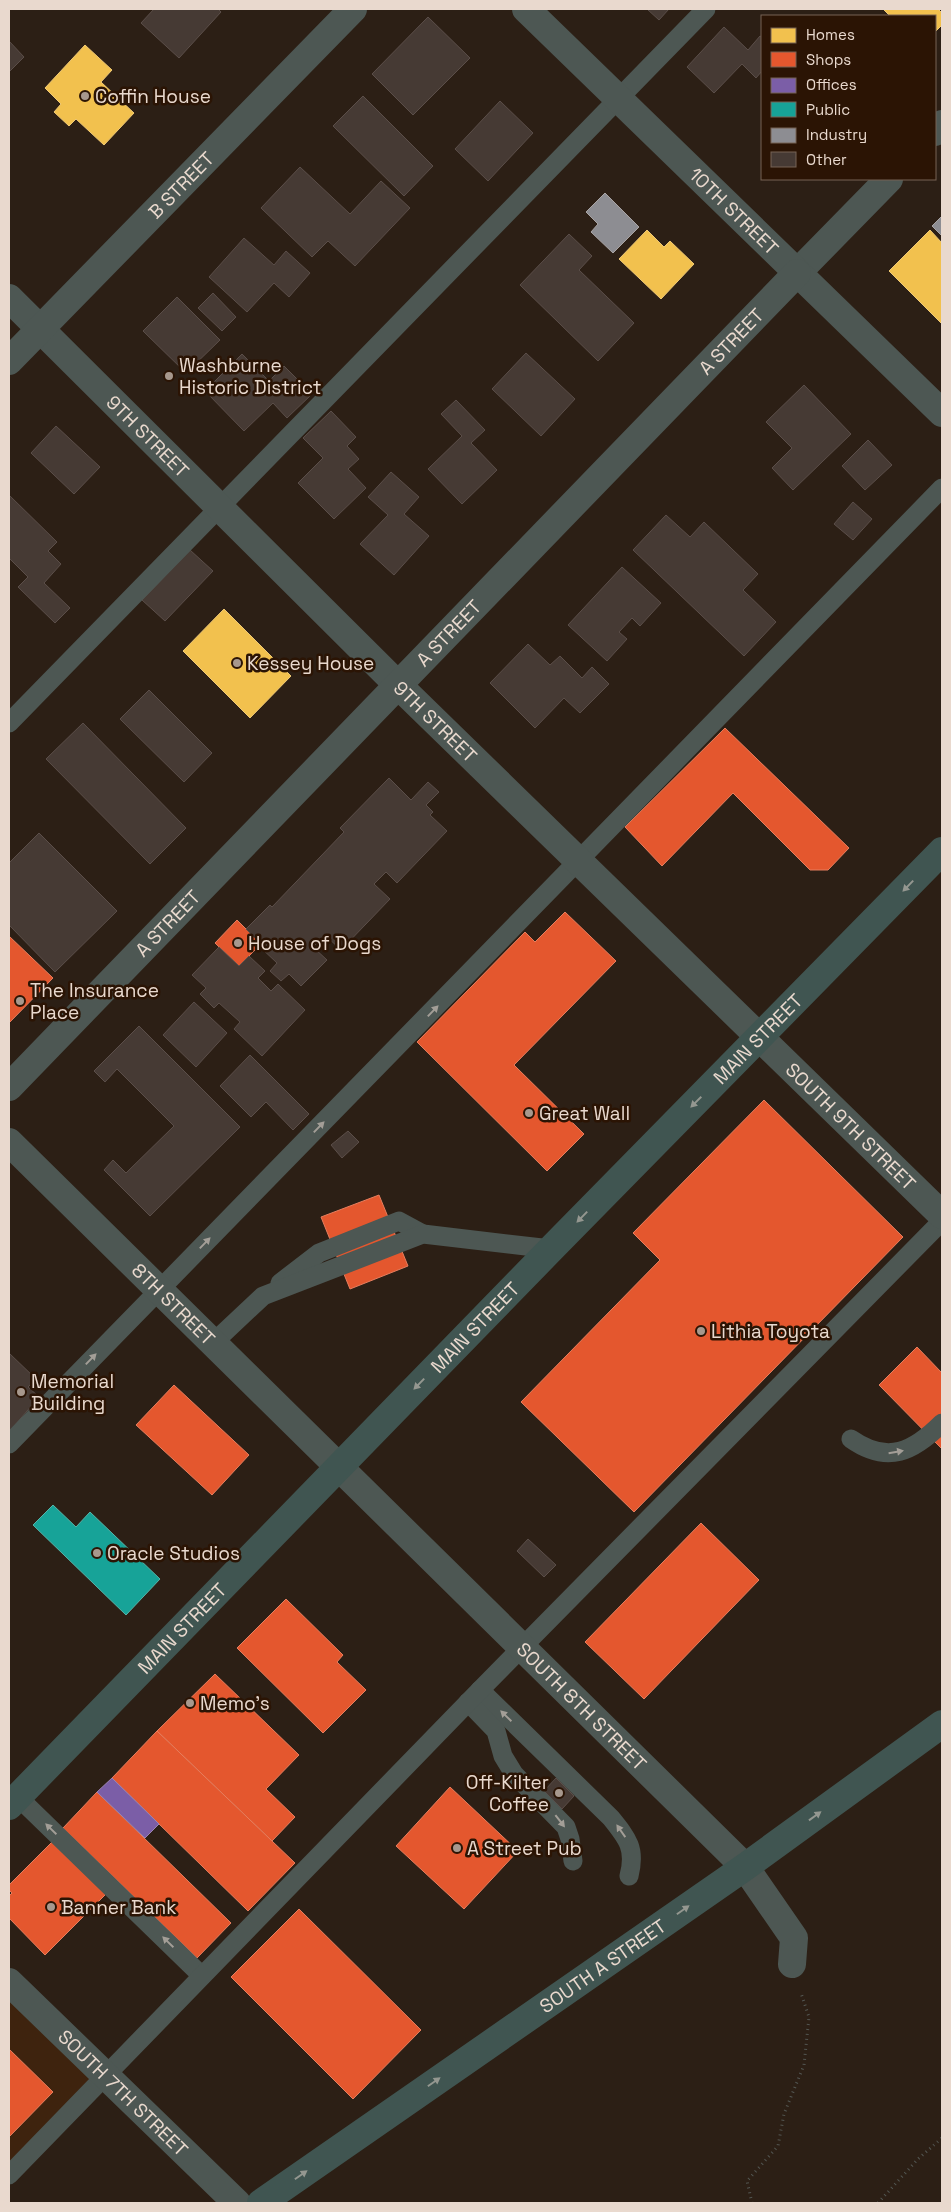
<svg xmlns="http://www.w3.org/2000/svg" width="951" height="2212" font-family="'Space Grotesk',sans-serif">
  <rect width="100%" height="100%" fill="#2c1f15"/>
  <polygon fill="#3e230e" points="9,1981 105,2076 9,2175"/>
  <g fill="#f2c14e" stroke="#efc874">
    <polygon points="883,9 938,9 942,13 942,25 935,32 935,16 890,16"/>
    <polygon points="85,45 112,70 101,82 134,113 104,145 76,119 69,126 54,112 61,104 45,88"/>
    <polygon points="647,230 664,247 670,241 694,264 661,299 619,259"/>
    <polygon points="930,230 942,243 942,324 889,271"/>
    <polygon points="224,609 291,676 250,718 183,651"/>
  </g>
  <g fill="#e4572e" stroke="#e67e5e">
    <polygon points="725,728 849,848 828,870 810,870 733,793 662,866 625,827"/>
    <polygon points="565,912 616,961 514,1065 584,1134 547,1171 417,1042 525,932 535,942"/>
    <polygon points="237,920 261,944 239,966 215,943"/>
    <polygon points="9,936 53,978 9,1023"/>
    <polygon points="764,1100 903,1237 634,1512 521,1402 660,1260 633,1233"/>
    <polygon points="379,1195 408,1266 350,1289 321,1217"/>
    <polygon points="917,1347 942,1373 942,1449 879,1385"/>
    <polygon points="174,1385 249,1455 212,1495 136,1425"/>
    <polygon points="701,1523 759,1580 644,1699 585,1642"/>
    <polygon points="286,1599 343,1655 337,1662 366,1690 323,1733 237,1648"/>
    <polygon points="215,1674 299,1755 266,1789 295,1817 272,1841 157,1731"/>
    <polygon points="157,1731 295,1863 248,1911 112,1778"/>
    <polygon points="450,1787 518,1851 464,1909 396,1846"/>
    <polygon points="97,1792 231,1923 197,1958 63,1828"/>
    <polygon points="55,1839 108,1892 45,1955 9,1918 9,1896 12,1893 9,1890 9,1885"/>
    <polygon points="299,1909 421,2030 353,2099 231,1977"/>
    <polygon points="9,2049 53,2092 9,2137"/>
  </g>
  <polygon fill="#7b5ea7" stroke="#9c83b3" points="112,1778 159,1824 145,1838 97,1792"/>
  <polygon fill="#17a398" stroke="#56b3a8" points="53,1505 76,1527 90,1512 160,1579 126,1615 33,1525"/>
  <g fill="#8d8d92" stroke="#a9a4a4">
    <polygon points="605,193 639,227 613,253 591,232 598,224 586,212"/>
    <polygon points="942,216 942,236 932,226"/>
  </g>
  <g fill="#463a34" stroke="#5b4e49">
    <polygon points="154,9 218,9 221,12 179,58 141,23"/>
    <polygon points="647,9 669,9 659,20"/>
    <polygon points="428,17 470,58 413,115 372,74"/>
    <polygon points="724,27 748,50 760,36 762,37 762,71 756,78 742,64 714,93 687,67"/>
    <polygon points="9,41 24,57 9,72"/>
    <polygon points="363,96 433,166 404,196 333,126"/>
    <polygon points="500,101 533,133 488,181 455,149"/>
    <polygon points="300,167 350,214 381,181 410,208 355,266 328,241 312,257 261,208"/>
    <polygon points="569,234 592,256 579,270 634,323 598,361 520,285"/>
    <polygon points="244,238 274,265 286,251 310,273 289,297 274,283 247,312 209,277"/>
    <polygon points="213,293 236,317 222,331 198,308"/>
    <polygon points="177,297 220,340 186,373 143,331"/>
    <polygon points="526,353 575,399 541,436 492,389"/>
    <polygon points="242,354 269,381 284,366 312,394 287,418 273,403 244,431 205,391"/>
    <polygon points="804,385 851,434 793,490 772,468 792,448 766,422"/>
    <polygon points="456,400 485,430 471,443 497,470 462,504 428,469 462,436 441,414"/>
    <polygon points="331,411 356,437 347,446 359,459 348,469 366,488 334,519 298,483 323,458 303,438"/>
    <polygon points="56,426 100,467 74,494 31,453"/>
    <polygon points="868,440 892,465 865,490 842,466"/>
    <polygon points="391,472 419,497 404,514 429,536 394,575 360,544 388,515 368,497"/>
    <polygon points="9,495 57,542 48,551 61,564 44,583 70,608 55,623 18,587 28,577 9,558"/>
    <polygon points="853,502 872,519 853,540 834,524"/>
    <polygon points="666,515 690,537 704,522 758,574 743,590 776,622 744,656 633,550"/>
    <polygon points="190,550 213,571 165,621 142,600"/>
    <polygon points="622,567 661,603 640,626 632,618 619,632 627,639 607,661 568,625"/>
    <polygon points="528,644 550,665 560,656 582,678 592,667 609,684 580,713 564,698 535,728 490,683"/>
    <polygon points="149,690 212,753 184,782 120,719"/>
    <polygon points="83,723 186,828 150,864 46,759"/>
    <polygon points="389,778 411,800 428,782 439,792 426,805 433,812 430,815 447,831 397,883 386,872 374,884 390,899 341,950 325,935 313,947 327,960 301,986 289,974 281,981 270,971 277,963 259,946 261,944 246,929 270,905 272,907 344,832 340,828"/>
    <polygon points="39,833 117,911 55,972 9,925 9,863"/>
    <polygon points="219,947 239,966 249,956 265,971 258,978 271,991 278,984 305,1010 262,1056 234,1029 240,1022 219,1003 214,1008 200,994 206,988 192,975"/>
    <polygon points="194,1002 227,1033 196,1067 163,1035"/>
    <polygon points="139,1026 240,1127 150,1216 104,1170 113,1160 126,1173 174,1126 117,1069 105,1082 94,1071"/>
    <polygon points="250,1055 309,1114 293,1130 266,1102 251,1117 220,1086"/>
    <polygon points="348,1131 359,1142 342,1158 331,1145"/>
    <polygon points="9,1353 36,1379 28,1387 39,1397 9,1432"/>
    <polygon points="528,1539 556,1565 544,1577 517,1551"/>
    <polygon points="556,1778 574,1796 562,1809 544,1791"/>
  </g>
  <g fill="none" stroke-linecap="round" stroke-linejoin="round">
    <g stroke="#535652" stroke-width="3" stroke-dasharray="1 4" stroke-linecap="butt">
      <polyline points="752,2203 747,2181 778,2146 784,2114 804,2065 809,2017 801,1993"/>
      <polyline points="878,2203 918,2159 942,2138"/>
    </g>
    <g stroke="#4d5753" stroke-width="19">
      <polyline points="9,723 706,9"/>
      <polyline points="280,1283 319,1253 399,1221 423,1234"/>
      <polyline points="213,1343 263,1296 423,1234 551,1249"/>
      <path d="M 851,1439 C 888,1465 914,1451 942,1423"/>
      <polyline points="9,1444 942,488"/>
      <path d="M 480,1690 L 611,1818 C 628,1839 636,1849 629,1876"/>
      <polyline points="468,1702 496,1731 503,1756 514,1774 566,1827 570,1839 573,1861"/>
      <polyline points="18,1797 202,1976"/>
      <polyline points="9,2175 480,1690 942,1221"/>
    </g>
    <g stroke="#4d5753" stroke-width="28">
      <polyline points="935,132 942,124"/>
      <polyline points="797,273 889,179"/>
      <path id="s1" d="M 9,298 L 399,686 L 942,1215"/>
      <path id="s2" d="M 9,1142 L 745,1867 L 794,1938 L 792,1964"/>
    </g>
    <g stroke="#4d5753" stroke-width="28">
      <path id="s3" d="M 526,9 L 942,413"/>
      <path id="s4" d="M 9,361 L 353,9"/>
      <path id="s5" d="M 9,1087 L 797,273"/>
      <path id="s6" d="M 9,1982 L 237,2203"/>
    </g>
    <g stroke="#405551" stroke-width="28">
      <path id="s7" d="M 9,1806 L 551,1249 L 942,851"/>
      <path id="s8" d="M 261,2203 L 745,1867 L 942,1724"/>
    </g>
  </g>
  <defs><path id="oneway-solid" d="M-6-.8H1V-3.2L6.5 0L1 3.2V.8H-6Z" transform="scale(1.25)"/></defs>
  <g fill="#949790">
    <use href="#oneway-solid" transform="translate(908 886) rotate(134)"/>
    <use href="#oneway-solid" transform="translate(696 1102) rotate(135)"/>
    <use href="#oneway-solid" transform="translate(582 1217) rotate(134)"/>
    <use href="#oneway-solid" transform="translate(419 1384) rotate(134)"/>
    <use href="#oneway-solid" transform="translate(815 1816) rotate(-36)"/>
    <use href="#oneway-solid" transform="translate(683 1910) rotate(-35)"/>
    <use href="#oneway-solid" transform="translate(434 2082) rotate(-35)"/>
    <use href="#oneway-solid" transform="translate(301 2175) rotate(-35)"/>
  </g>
  <g fill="#a39e97">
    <use href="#oneway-solid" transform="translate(433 1011) rotate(-46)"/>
    <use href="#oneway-solid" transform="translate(319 1127) rotate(-46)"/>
    <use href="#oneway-solid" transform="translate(205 1243) rotate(-46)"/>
    <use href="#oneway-solid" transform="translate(91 1359) rotate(-46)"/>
    <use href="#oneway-solid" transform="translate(896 1452) rotate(-10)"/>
    <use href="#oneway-solid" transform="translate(506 1716) rotate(-136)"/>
    <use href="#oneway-solid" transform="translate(560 1821) rotate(52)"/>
    <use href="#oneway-solid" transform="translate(51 1829) rotate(-136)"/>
    <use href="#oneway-solid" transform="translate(621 1831) rotate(-125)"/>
    <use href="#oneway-solid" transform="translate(168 1942) rotate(-136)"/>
  </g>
  <g fill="#a7988d" stroke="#2b1404" stroke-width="2">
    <circle cx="85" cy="96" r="5"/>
    <circle cx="169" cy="376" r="5"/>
    <circle cx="237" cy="663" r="5"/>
    <circle cx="238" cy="943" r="5"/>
    <circle cx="20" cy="1001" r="5"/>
    <circle cx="529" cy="1113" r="5"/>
    <circle cx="701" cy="1331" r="5"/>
    <circle cx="21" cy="1392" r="5"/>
    <circle cx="97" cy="1553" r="5"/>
    <circle cx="190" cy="1703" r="5"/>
    <circle cx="559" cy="1793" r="5"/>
    <circle cx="457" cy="1848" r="5"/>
    <circle cx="51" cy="1907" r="5"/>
  </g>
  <g text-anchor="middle" stroke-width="5" stroke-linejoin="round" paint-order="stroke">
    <g font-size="19" fill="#e9d9ce" stroke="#2b1404" text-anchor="start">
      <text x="95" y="103">Coffin House</text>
      <text x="179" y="372">Washburne<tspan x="179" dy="22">Historic District</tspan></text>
      <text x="247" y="670">Kessey House</text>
      <text x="248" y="950">House of Dogs</text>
      <text x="30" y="997">The Insurance<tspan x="30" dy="22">Place</tspan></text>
      <text x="539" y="1120">Great Wall</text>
      <text x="711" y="1338">Lithia Toyota</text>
      <text x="31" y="1388">Memorial<tspan x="31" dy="22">Building</tspan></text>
      <text x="107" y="1560">Oracle Studios</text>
      <text x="200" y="1710">Memo’s</text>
      <text x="549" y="1789" text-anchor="end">Off-Kilter<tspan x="549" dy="22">Coffee</tspan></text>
      <text x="467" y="1855">A Street Pub</text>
      <text x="61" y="1914">Banner Bank</text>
    </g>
    <g font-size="19" fill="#e9d9ce" stroke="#2b1404">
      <text dy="7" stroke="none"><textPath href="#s4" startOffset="246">B STREET</textPath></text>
      <text dy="7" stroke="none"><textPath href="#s3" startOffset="290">10TH STREET</textPath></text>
      <text dy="7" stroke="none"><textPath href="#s5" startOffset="1038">A STREET</textPath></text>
      <text dy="7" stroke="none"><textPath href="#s1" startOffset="196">9TH STREET</textPath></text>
      <text dy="7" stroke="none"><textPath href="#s5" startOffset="632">A STREET</textPath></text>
      <text dy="7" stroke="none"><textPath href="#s1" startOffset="601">9TH STREET</textPath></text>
      <text dy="7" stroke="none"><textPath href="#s5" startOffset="228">A STREET</textPath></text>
      <text dy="7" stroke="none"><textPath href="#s7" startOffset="1072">MAIN STREET</textPath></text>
      <text dy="7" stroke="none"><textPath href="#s1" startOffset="1181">SOUTH 9TH STREET</textPath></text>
      <text dy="7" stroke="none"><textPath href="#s2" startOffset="231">8TH STREET</textPath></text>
      <text dy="7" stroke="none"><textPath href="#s7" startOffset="668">MAIN STREET</textPath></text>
      <text dy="7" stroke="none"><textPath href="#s7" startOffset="248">MAIN STREET</textPath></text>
      <text dy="7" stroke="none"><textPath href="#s2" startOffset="804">SOUTH 8TH STREET</textPath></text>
      <text dy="7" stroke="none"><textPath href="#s8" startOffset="416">SOUTH A STREET</textPath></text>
      <text dy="7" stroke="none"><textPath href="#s6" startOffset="159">SOUTH 7TH STREET</textPath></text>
    </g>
  </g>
  <rect width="951" height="2212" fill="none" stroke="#e9d9ce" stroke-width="20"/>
  <rect x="761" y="15" width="175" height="165" fill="#2b1404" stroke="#776355"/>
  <rect x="771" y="28" width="25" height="15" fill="#f2c14e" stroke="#776355"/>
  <text x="806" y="40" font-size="15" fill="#e9d9ce">Homes</text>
  <rect x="771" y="52" width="25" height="15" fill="#e4572e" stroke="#776355"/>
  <text x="806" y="65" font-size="15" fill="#e9d9ce">Shops</text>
  <rect x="771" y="78" width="25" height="15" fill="#7b5ea7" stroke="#776355"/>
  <text x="806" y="90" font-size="15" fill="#e9d9ce">Offices</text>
  <rect x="771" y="102" width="25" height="15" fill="#17a398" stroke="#776355"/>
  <text x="806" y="115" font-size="15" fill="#e9d9ce">Public</text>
  <rect x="771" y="128" width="25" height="15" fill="#8d8d92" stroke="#776355"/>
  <text x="806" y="140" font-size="15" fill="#e9d9ce">Industry</text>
  <rect x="771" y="152" width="25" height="15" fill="#463a34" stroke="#776355"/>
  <text x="806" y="165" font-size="15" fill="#e9d9ce">Other</text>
</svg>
